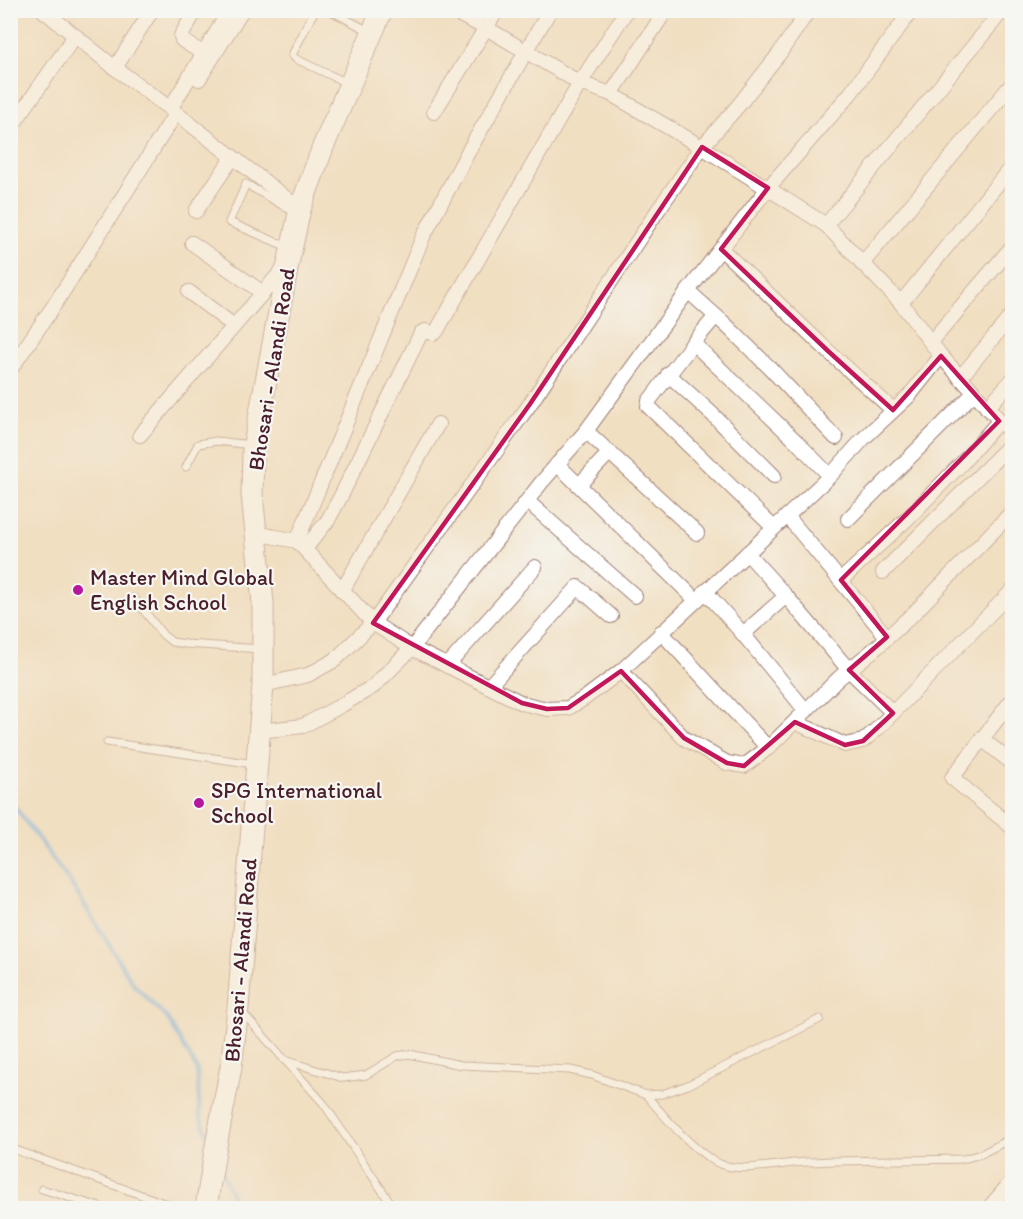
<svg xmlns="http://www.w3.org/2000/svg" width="1023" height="1219" font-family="Itim,sans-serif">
  <rect width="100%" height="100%" fill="#f6f6f2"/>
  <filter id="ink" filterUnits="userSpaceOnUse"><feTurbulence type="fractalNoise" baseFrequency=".0167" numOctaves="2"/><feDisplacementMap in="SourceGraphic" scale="12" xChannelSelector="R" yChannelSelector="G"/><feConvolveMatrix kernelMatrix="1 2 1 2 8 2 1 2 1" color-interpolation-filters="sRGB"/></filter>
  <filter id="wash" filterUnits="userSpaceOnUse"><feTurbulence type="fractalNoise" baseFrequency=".008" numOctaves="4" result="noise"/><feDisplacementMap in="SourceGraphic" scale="24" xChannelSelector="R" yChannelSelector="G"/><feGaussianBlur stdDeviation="1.35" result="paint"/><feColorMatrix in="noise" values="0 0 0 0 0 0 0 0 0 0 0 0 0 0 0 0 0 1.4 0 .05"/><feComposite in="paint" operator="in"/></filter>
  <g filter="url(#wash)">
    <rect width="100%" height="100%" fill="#f1dfc1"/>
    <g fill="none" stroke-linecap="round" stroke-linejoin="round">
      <g stroke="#70aee3" stroke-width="4">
        <polyline points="10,800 72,885 134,985 167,1018 197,1069 200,1117 208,1136"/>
        <polyline points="221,1170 233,1197 234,1208"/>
      </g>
    </g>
  </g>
  <g filter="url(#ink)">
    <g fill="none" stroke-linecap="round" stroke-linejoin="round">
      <g stroke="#9e7f76" stroke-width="9">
        <g id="lane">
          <polyline points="315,10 292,55 296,59 347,83"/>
          <polyline points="329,10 369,31"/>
          <polyline points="290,248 229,222 246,184 294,212"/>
          <polyline points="186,467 198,444 216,441 252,445"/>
          <polyline points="134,598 163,635 172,642 186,644 261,649"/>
          <polyline points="107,742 254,764"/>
          <polyline points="242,1012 324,1104 394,1208"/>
          <polyline points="284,1060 343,1078 366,1075 397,1056 409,1054 461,1065 570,1070 592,1075 646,1095 662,1094 688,1085 820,1019"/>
          <path d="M 646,1095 C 664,1116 695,1153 720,1164 C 742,1173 782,1163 807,1162 C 859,1160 911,1160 963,1159 L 981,1154 L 1012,1138"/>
          <polyline points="10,1148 178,1208"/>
          <polyline points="42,1189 103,1208"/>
        </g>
      </g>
      <g stroke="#9e7f76" stroke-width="16">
        <g id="street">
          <polyline points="43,10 115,68 176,113 300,209"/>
          <polyline points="196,10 181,36 182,40 204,54"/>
          <polyline points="450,10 486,28 580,83 611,94 702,147 826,225 901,303 941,356 1012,434"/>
          <polyline points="115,68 152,10"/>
          <polyline points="199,79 242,10"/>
          <polyline points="611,94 666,10"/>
          <polyline points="170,109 230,10"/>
          <polyline points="434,112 497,10"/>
          <polyline points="10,129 75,36"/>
          <polyline points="196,211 233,157"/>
          <polyline points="826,225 1003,10"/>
          <polyline points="192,243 263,293"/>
          <polyline points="721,249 828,351 893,410"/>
          <polyline points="862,264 1012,84"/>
          <polyline points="688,291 726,325 770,368 836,438"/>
          <polyline points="189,292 234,326"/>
          <polyline points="901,303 1012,166"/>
          <polyline points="931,342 1012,247"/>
          <polyline points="693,343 716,316"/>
          <polyline points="10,370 55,304 176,113"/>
          <polyline points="668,374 712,414 774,476"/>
          <polyline points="960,378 1012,315"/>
          <polyline points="987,408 1012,380"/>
          <polyline points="586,431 697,533"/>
          <polyline points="140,435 286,266"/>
          <polyline points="557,464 696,600"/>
          <polyline points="579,485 610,452"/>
          <polyline points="527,501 635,596"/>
          <polyline points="787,516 887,637"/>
          <polyline points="848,519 974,393"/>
          <polyline points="774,528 648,406 649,401 693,343 797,442 830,476"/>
          <polyline points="255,533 297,541 373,623 412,648 541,483 586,431 688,291 768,188 850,94 912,10"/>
          <polyline points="297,541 423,237 468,152 550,10"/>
          <polyline points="305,549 328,520 341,496 421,333 425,331 433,333 436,332 580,83 627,10"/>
          <polyline points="747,553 786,596"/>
          <polyline points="883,572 1012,443"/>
          <polyline points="841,580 907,519 963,462 999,421"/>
          <polyline points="342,591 438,424"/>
          <polyline points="705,591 743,634"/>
          <polyline points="661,632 768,748"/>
          <polyline points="447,666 535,567"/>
          <polyline points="621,671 830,476 864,438 909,396 941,356"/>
          <polyline points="263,685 308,675 335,660 373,623 530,404 658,210 702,147 738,106 779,54 809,10"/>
          <polyline points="489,686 578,587 611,616"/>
          <polyline points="1012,700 952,778 1012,827"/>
          <polyline points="806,711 743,634 786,596 849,670 893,713"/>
          <polyline points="795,722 845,745 863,741 877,729 1012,591"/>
          <polyline points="259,731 303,726 340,706 374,686 412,648 522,703 547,709 568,708 585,698 621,671 684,738 727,763 744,766 768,748 839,678 877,647 914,613 1012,512"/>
          <polyline points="982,739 1012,763"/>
          <polyline points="989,1208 1012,1181"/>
        </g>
      </g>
      <g stroke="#9e7f76" stroke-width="23">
        <polyline id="primary" points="206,1208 215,1151 231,1067 238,1008 263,685 263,603 252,494 253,450 288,264 300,209 323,147 382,10"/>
      </g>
      <use href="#lane" stroke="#fff" stroke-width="7"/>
      <use href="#street" stroke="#fff" stroke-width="14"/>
      <use href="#primary" stroke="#fff" stroke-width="21"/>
    </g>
  </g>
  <path d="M0 0H1023V1219H0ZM 702,147 L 768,188 L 721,249 L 828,351 L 893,410 L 941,356 L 999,421 L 841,580 L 887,637 L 849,670 L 893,713 L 863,741 L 845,745 L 795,722 L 744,766 L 727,763 L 684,738 L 621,671 L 568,708 L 547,709 L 522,703 L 373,623 L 530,404 Z" fill="#f1dfc1" fill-opacity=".55" fill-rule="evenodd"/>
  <path fill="none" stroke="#c2185b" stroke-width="4.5" stroke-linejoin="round" d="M 702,147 L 768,188 L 721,249 L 828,351 L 893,410 L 941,356 L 999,421 L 841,580 L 887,637 L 849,670 L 893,713 L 863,741 L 845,745 L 795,722 L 744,766 L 727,763 L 684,738 L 621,671 L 568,708 L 547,709 L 522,703 L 373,623 L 530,404 Z"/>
  <g fill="#b5179e" stroke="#f6f6f2" stroke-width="2">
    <circle cx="78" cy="590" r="6"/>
    <circle cx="199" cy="803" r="6"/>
  </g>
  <g text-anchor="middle" stroke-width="4.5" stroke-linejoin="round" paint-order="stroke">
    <g font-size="22" fill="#4a1f2b" stroke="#f6f6f2">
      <text transform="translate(271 369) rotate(-81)" y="8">Bhosari - Alandi Road</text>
      <text transform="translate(240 960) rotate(-85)" y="8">Bhosari - Alandi Road</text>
    </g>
    <g font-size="22" fill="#4a1f2b" stroke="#f6f6f2" text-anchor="start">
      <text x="90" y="585">Master Mind Global<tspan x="90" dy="25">English School</tspan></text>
      <text x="211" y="798">SPG International<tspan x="211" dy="25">School</tspan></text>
    </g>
  </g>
  <rect width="1023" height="1219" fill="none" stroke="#f6f6f2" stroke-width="36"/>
</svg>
